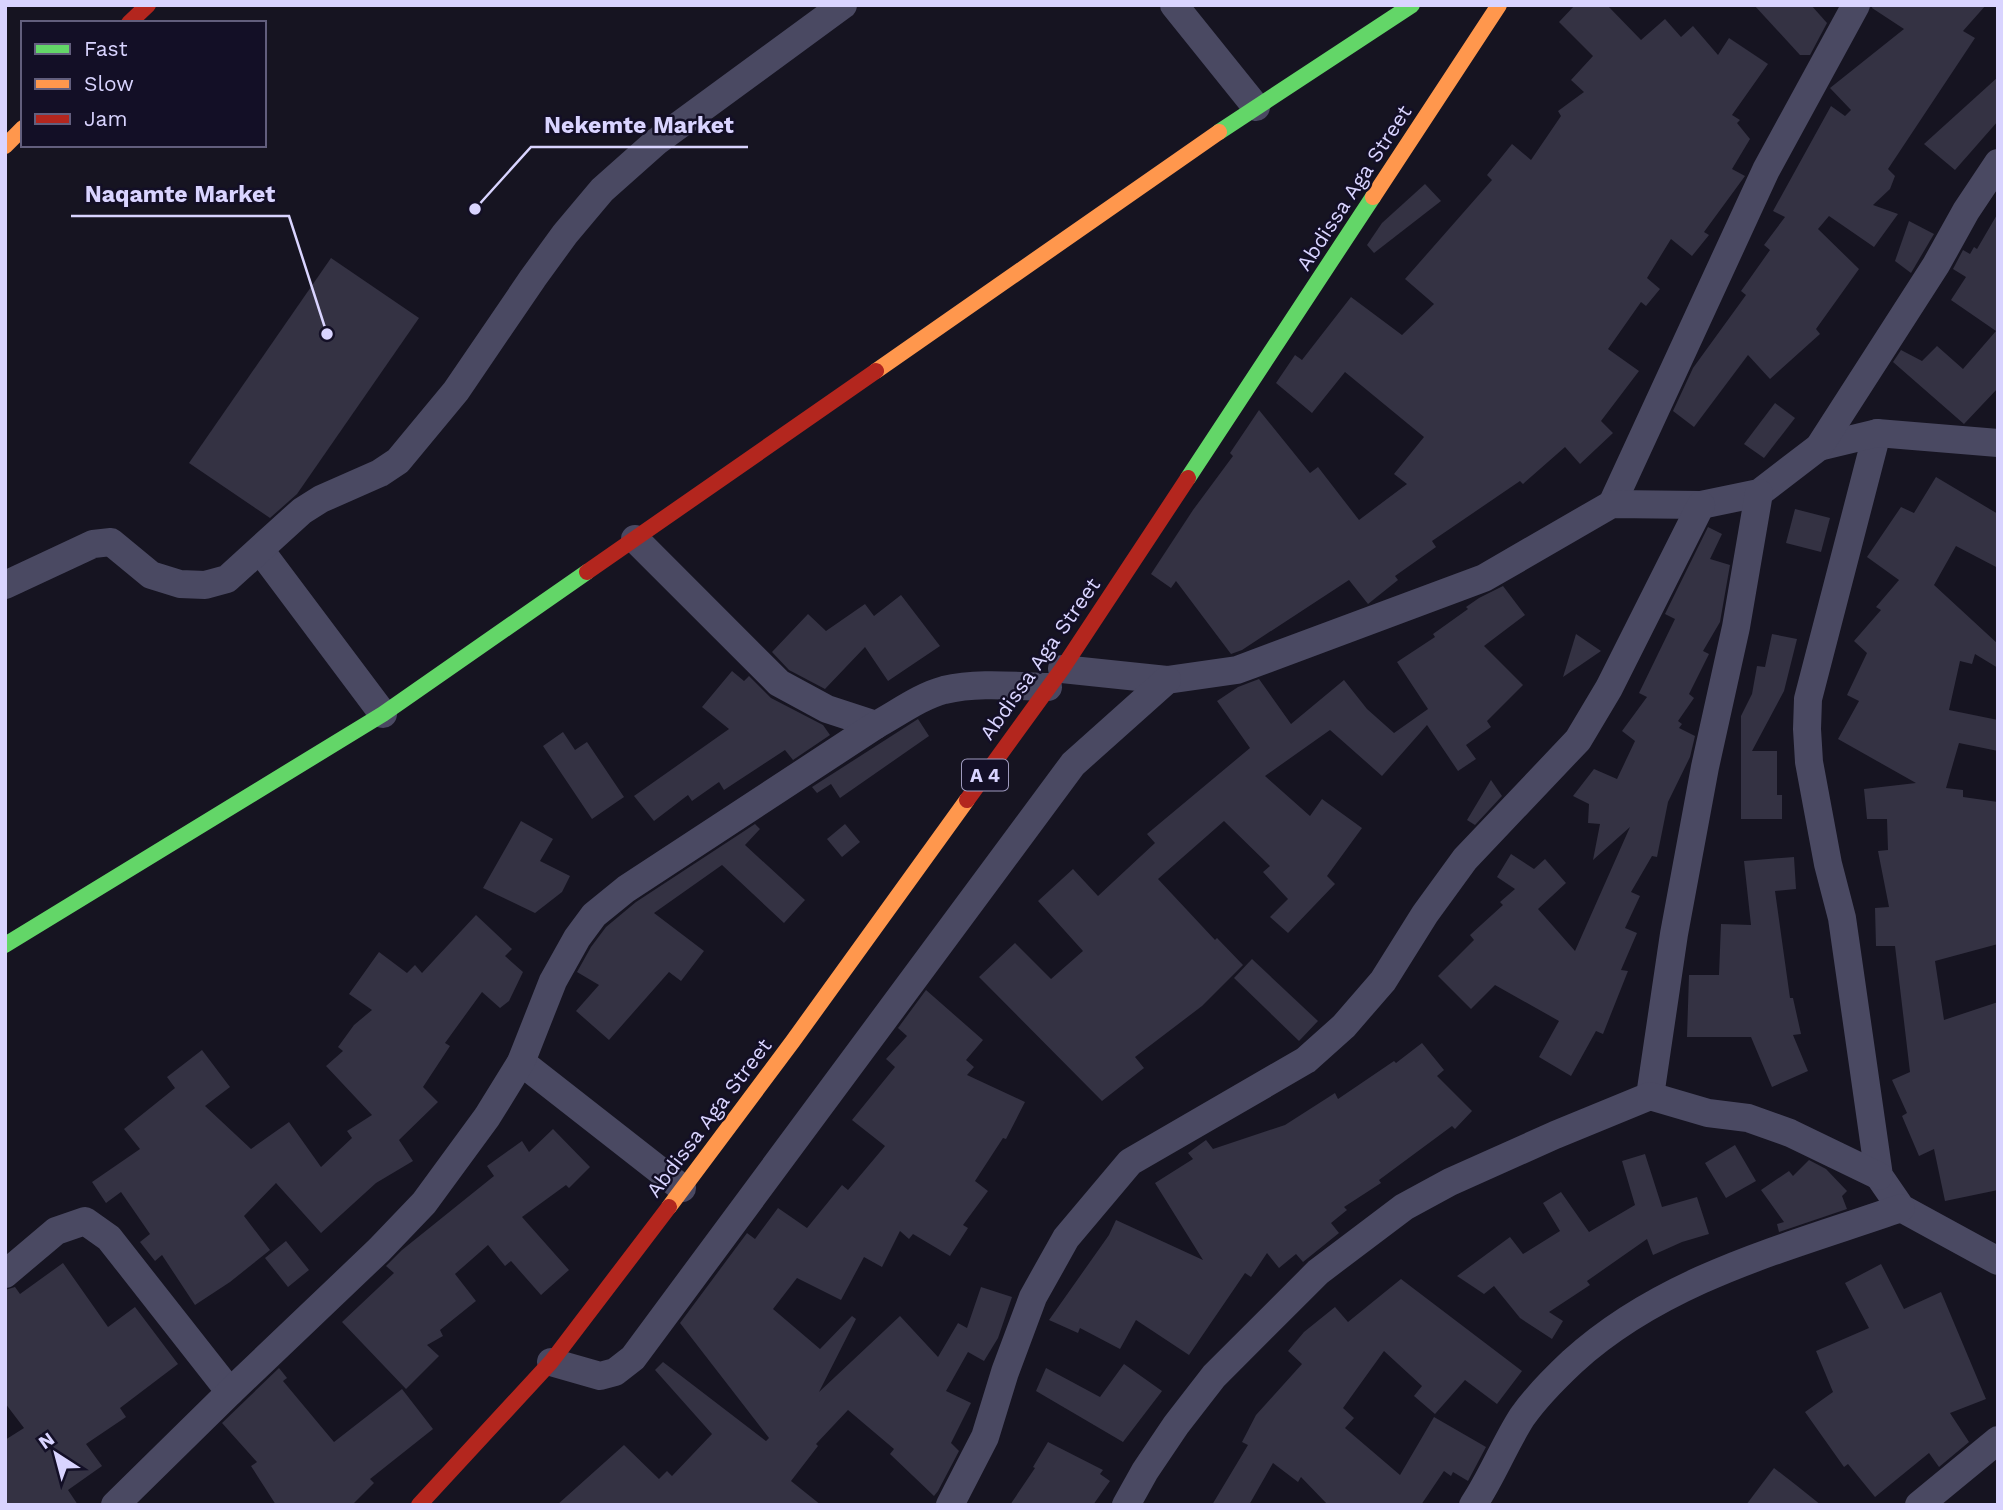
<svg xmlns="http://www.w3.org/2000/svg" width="2003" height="1510" font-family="'Work Sans',sans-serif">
  <rect width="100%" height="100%" fill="#161421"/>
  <g fill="#343243">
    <polygon points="1575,5 1607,5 1641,40 1665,19 1681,37 1693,26 1718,55 1729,38 1768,64 1732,115 1740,120 1737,123 1750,139 1732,169 1745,176 1704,232 1709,235 1692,256 1671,239 1647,278 1660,289 1646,306 1641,302 1608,349 1639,371 1601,421 1613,433 1580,464 1565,447 1523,484 1520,481 1432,541 1436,547 1395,576 1398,580 1368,604 1349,580 1242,650 1231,654 1176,581 1171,588 1151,574 1193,510 1233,456 1230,453 1259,410 1310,473 1318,467 1359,520 1407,484 1394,474 1424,437 1345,372 1312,413 1276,383 1295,355 1302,360 1351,297 1402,335 1434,304 1405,279 1492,180 1487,175 1512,144 1531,160 1561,116 1558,111 1584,92 1571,80 1593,56 1559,22"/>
    <polygon points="1754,5 1811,5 1827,23 1810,55 1800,55"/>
    <polygon points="1873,5 1986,5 1963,31 1975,38 1888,169 1895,176 1890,189 1873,205 1898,214 1874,247 1829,216 1818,229 1859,269 1816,329 1820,334 1770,379 1748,355 1694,427 1673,411 1693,368 1746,295 1741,291 1770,250 1764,245 1785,217 1773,211 1831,106 1845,116 1851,110 1830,88 1904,29 1872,8"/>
    <polygon points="1998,77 1998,121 1955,170 1924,144"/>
    <polygon points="1425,184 1441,201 1374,253 1367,245 1382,223"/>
    <polygon points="1998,213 1998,388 1964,424 1893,362 1901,350 1922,361 1937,346 1963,369 1996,331 1951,300 1966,277 1953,269 1963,250 1970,254 1974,247 1977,249"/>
    <polygon points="1909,221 1934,234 1911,273 1895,261"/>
    <polygon points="331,258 419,318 297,494 270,518 189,463"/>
    <polygon points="1775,403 1795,418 1764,458 1744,444"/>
    <polygon points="1936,477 1998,514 1998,568 1956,546 1934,585 1998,644 1998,668 1975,654 1972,664 1960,661 1949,710 1998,720 1998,751 1959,743 1946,788 1963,790 1963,797 1998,802 1998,944 1935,961 1944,1020 1998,1002 1998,1190 1945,1201 1934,1149 1919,1156 1902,1116 1907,1113 1892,1080 1910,1072 1895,946 1876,946 1875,908 1889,907 1878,851 1888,850 1887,819 1867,819 1864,789 1916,783 1838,739 1859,701 1847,695 1867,653 1854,641 1881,610 1876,607 1899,580 1867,557 1901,507 1914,513"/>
    <polygon points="1795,509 1830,518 1821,552 1786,543"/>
    <polygon points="1708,527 1722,534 1710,559 1730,565 1720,622 1703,651 1709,654 1689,694 1694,698 1678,721 1682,724 1679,728 1695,736 1690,757 1668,802 1657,857 1652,856 1631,892 1640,896 1625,928 1637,933 1621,970 1628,971 1603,1034 1596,1031 1571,1076 1539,1057 1559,1021 1495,985 1471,1009 1438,976 1474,940 1470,935 1503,905 1500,902 1515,889 1497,877 1511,854 1534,869 1545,859 1566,883 1538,909 1575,951 1630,827 1593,860 1600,824 1588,823 1589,804 1573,796 1594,769 1617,779 1635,741 1622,731 1647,697 1639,693 1675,619 1665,614"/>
    <polygon points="1503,586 1525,615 1484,646 1523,685 1487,721 1491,727 1466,745 1476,759 1458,771 1427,725 1382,776 1330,730 1265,776 1310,816 1322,799 1362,828 1327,876 1335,884 1288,933 1270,917 1288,899 1263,872 1270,866 1224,821 1158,879 1215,940 1217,938 1243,965 1202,1006 1135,1057 1144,1068 1102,1101 979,977 1015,943 1051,979 1083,951 1038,901 1073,869 1098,896 1155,843 1147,834 1250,748 1217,701 1238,687 1259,679 1291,724 1344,680 1367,709 1394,733 1428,709 1397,662 1435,637 1433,634 1468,609 1466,607 1479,598"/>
    <polygon points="901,595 940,646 888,681 865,647 825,689 789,670 772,652 808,614 826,631 865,604 874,616"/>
    <polygon points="1576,634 1601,651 1563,677"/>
    <polygon points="1772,634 1797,639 1784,691 1752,751 1777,751 1777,795 1782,795 1782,819 1741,819 1741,716 1752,694 1757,666 1765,667"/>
    <polygon points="732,671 744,681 749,676 771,698 823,725 830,735 793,760 785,750 724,790 719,782 692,801 688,795 654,821 634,796 729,729 702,707"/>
    <polygon points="918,719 929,736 840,798 831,784 817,793 812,787"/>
    <polygon points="563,732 575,750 587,742 624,797 592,819 543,746"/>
    <polygon points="1491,780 1502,796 1475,825 1467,820"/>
    <polygon points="521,821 553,839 540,861 570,876 562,892 535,913 483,888"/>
    <polygon points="755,824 760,829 745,845 805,900 784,923 722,865 654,913 704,951 681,981 669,972 609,1040 576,1011 599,985 577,972 591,947 606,927 636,902"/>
    <polygon points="845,824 860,842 842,857 827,839"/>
    <polygon points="1794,857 1796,889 1775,891 1790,998 1793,998 1801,1034 1793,1035 1808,1071 1772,1087 1751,1037 1687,1037 1689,975 1719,975 1721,924 1751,925 1744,861"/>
    <polygon points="476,915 512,949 505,956 523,972 509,1001 500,1008 482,992 445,1043 450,1046 423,1087 438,1102 399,1140 413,1161 376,1183 321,1233 276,1183 244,1216 270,1250 230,1282 195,1305 162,1255 155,1261 140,1242 150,1234 121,1192 106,1203 92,1182 140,1149 124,1129 175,1088 167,1077 202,1050 230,1087 205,1106 251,1149 289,1122 321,1167 352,1138 347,1131 372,1115 326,1066 343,1051 338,1047 354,1025 372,1010 349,994 379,952 407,973 415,965 422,973"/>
    <polygon points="1252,959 1318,1021 1299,1041 1234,978"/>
    <polygon points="926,990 983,1040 966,1060 974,1067 967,1075 1025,1102 1006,1139 1003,1138 975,1181 988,1191 963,1225 968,1228 950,1256 913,1234 909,1239 900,1231 882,1267 864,1257 841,1300 797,1278 773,1309 820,1349 852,1316 856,1319 819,1392 900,1316 938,1357 958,1323 967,1328 981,1287 1012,1297 998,1338 984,1361 968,1352 946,1391 971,1403 951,1443 959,1451 938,1491 934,1496 890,1454 894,1449 848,1410 816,1444 818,1446 791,1481 821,1505 557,1505 624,1445 659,1479 667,1471 672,1476 712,1434 655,1370 663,1362 766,1441 769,1438 680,1323 747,1233 755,1239 778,1208 807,1228 842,1185 848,1190 885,1146 852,1120 895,1067 886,1059 907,1036 898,1028"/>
    <polygon points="1422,1043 1444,1070 1437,1076 1472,1111 1455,1129 1452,1126 1379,1180 1381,1183 1344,1207 1347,1210 1331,1223 1339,1233 1303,1262 1296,1254 1279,1268 1267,1253 1251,1277 1245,1273 1189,1355 1136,1320 1120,1349 1080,1328 1078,1333 1049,1320 1109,1235 1116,1220 1203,1260 1155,1183 1193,1159 1188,1153 1206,1140 1213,1149 1285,1125 1335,1093 1338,1099 1394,1061 1396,1063"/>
    <polygon points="553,1129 590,1167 569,1188 566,1185 522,1217 569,1270 541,1295 511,1261 505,1266 488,1245 455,1274 476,1301 440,1330 443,1336 427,1345 439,1356 406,1389 342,1322 394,1273 386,1266 402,1250 494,1176 487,1166 522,1141 529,1152"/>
    <polygon points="1735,1145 1756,1181 1726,1198 1705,1163"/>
    <polygon points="1645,1154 1662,1207 1697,1197 1709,1234 1682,1242 1653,1255 1647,1239 1587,1281 1590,1285 1549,1312 1563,1321 1552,1339 1520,1318 1494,1286 1484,1294 1457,1276 1510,1237 1523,1254 1560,1231 1543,1203 1561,1192 1589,1232 1635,1205 1622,1161"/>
    <polygon points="1809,1160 1826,1169 1847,1191 1842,1196 1847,1209 1779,1232 1777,1224 1784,1222 1761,1190 1789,1171 1793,1176"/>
    <polygon points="286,1241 309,1270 288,1287 265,1258"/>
    <polygon points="63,1263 108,1327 135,1307 178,1364 120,1408 126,1417 86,1444 102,1466 68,1490 78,1505 5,1505 5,1440 24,1428 5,1403 5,1290 15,1287 20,1294"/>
    <polygon points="1881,1264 1904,1309 1941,1292 1986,1399 1950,1413 1969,1442 1939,1467 1929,1453 1875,1497 1848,1464 1844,1467 1805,1412 1833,1392 1816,1351 1869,1328 1845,1283"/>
    <polygon points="1401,1279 1522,1371 1497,1404 1465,1380 1435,1414 1414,1396 1422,1386 1384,1351 1343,1408 1354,1418 1345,1428 1400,1475 1434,1417 1486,1447 1468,1481 1453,1472 1451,1476 1444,1471 1421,1505 1328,1505 1301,1477 1298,1482 1273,1463 1249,1505 1212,1505 1248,1445 1242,1442 1256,1415 1302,1364 1288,1351 1304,1332 1335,1307 1348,1322"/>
    <polygon points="1124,1364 1162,1391 1123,1442 1036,1391 1046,1368 1100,1397"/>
    <polygon points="279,1368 287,1378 283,1381 334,1442 402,1389 433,1429 370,1479 374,1483 352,1505 276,1505 251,1466 257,1462 222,1423"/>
    <polygon points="1048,1442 1103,1470 1100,1474 1110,1481 1093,1505 1010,1505 1035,1468 1033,1467"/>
    <polygon points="1774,1468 1796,1485 1821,1505 1746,1505"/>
  </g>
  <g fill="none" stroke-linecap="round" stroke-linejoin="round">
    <g stroke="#4a4962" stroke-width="28">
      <polyline points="1174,5 1256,107"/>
      <polyline points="1877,433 1808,699 1807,729 1809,762 1828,864 1842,918 1879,1176 1901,1208 1998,1261"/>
      <polyline points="1819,447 1877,433 1998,443"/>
      <polyline points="1612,504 1766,170 1856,5"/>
      <polyline points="635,539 779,683 827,709 876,725"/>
      <polyline points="260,550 383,714"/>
      <polyline points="5,585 93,544 111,542 151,575 180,584 205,585 227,579 302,511 321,499 380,473 398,461 456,391 533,278 565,234 602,190 656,142 843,5"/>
      <polyline points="1062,669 1167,680 1237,670 1484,578 1612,504 1701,505 1759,493 1819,447 1936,265 1966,211 1998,163"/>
      <polyline points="521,1062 682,1188"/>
      <polyline points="1650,1096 1674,934 1705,767 1736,627 1759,493"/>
      <polyline points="5,1274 56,1231 85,1221 109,1238 230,1392"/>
      <polyline points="551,1362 600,1376 615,1372 633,1358 1073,764 1167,680"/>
      <path d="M 115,1505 L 230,1392 L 379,1250 L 424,1203 L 487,1117 L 521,1062 L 553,981 L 577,938 L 594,915 L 626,889 L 876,725 C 898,713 921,696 944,690 C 978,682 1013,686 1048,687"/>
      <polyline points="950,1505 985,1437 1005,1372 1033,1297 1066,1238 1130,1162 1306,1060 1344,1026 1383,981 1425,914 1465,859 1578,740 1609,688 1701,505"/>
      <polyline points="1126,1505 1145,1471 1176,1425 1214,1376 1318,1272 1404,1207 1450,1182 1555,1135 1650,1096 1708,1113 1748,1118 1790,1133 1879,1176"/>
      <path d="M 1473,1505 C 1492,1477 1504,1445 1522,1417 C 1536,1397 1555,1378 1572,1362 C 1664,1278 1786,1248 1901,1208"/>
      <polyline points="1919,1505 1998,1440"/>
    </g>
    <g stroke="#63d668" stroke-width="16">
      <polyline points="1219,132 1412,5"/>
      <polyline points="1188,478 1373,197"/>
      <polyline points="5,945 383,714 587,572"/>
    </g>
    <g stroke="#ff974d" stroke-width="16">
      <polyline points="5,146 23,128"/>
      <polyline points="1373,197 1499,5"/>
      <polyline points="876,371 1219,132"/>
      <polyline points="669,1207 793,1041 967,800"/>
    </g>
    <g stroke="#b3261e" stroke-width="16">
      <polyline points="129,23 148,5"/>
      <polyline points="587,572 876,371"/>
      <polyline points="967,800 1062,669 1188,478"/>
      <polyline points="419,1505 551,1362 669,1207"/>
    </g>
  </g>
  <g text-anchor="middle" stroke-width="5" stroke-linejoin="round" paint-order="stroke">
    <rect fill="#130f26" stroke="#9e99be" stroke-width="2" x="962" y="759.5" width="46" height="31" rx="5"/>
    <g font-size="19" font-weight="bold" fill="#d9d4ff">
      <text x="985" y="782">A 4</text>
    </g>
    <g font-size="21" fill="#d9d4ff" stroke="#130f26">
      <text transform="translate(1354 188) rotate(-57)" y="7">Abdissa Aga Street</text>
      <text transform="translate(1040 659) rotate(-55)" y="7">Abdissa Aga Street</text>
      <text transform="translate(709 1118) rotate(-53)" y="7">Abdissa Aga Street</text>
    </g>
  </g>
  <path fill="none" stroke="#d9d4ff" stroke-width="2.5" d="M475 209L531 147H748M327 334L289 216H71"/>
  <g fill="#d9d4ff" stroke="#130f26" stroke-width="2.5">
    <circle cx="475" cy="209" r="7"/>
    <circle cx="327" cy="334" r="7"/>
  </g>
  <g font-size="23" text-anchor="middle" font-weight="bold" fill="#d9d4ff" stroke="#130f26" stroke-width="5" stroke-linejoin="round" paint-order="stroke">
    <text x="639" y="133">Nekemte Market</text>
    <text x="180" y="202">Naqamte Market</text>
  </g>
  <rect width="2003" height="1510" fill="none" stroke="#d9d4ff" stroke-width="14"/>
  <rect x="21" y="21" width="245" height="126" fill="#130f26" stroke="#625e7d" stroke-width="2"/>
  <rect x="35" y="44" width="35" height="10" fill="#63d668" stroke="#625e7d" stroke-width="2"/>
  <text x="84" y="56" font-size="21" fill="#d9d4ff">Fast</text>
  <rect x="35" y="79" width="35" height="10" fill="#ff974d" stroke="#625e7d" stroke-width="2"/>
  <text x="84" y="91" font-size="21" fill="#d9d4ff">Slow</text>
  <rect x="35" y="114" width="35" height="10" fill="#b3261e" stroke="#625e7d" stroke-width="2"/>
  <text x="84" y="126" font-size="21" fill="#d9d4ff">Jam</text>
  <g transform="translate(56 1454) rotate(324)" stroke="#130f26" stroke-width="5" paint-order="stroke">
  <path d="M0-5L12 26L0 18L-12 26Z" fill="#d9d4ff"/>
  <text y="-10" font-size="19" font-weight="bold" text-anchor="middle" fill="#d9d4ff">N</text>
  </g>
</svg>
